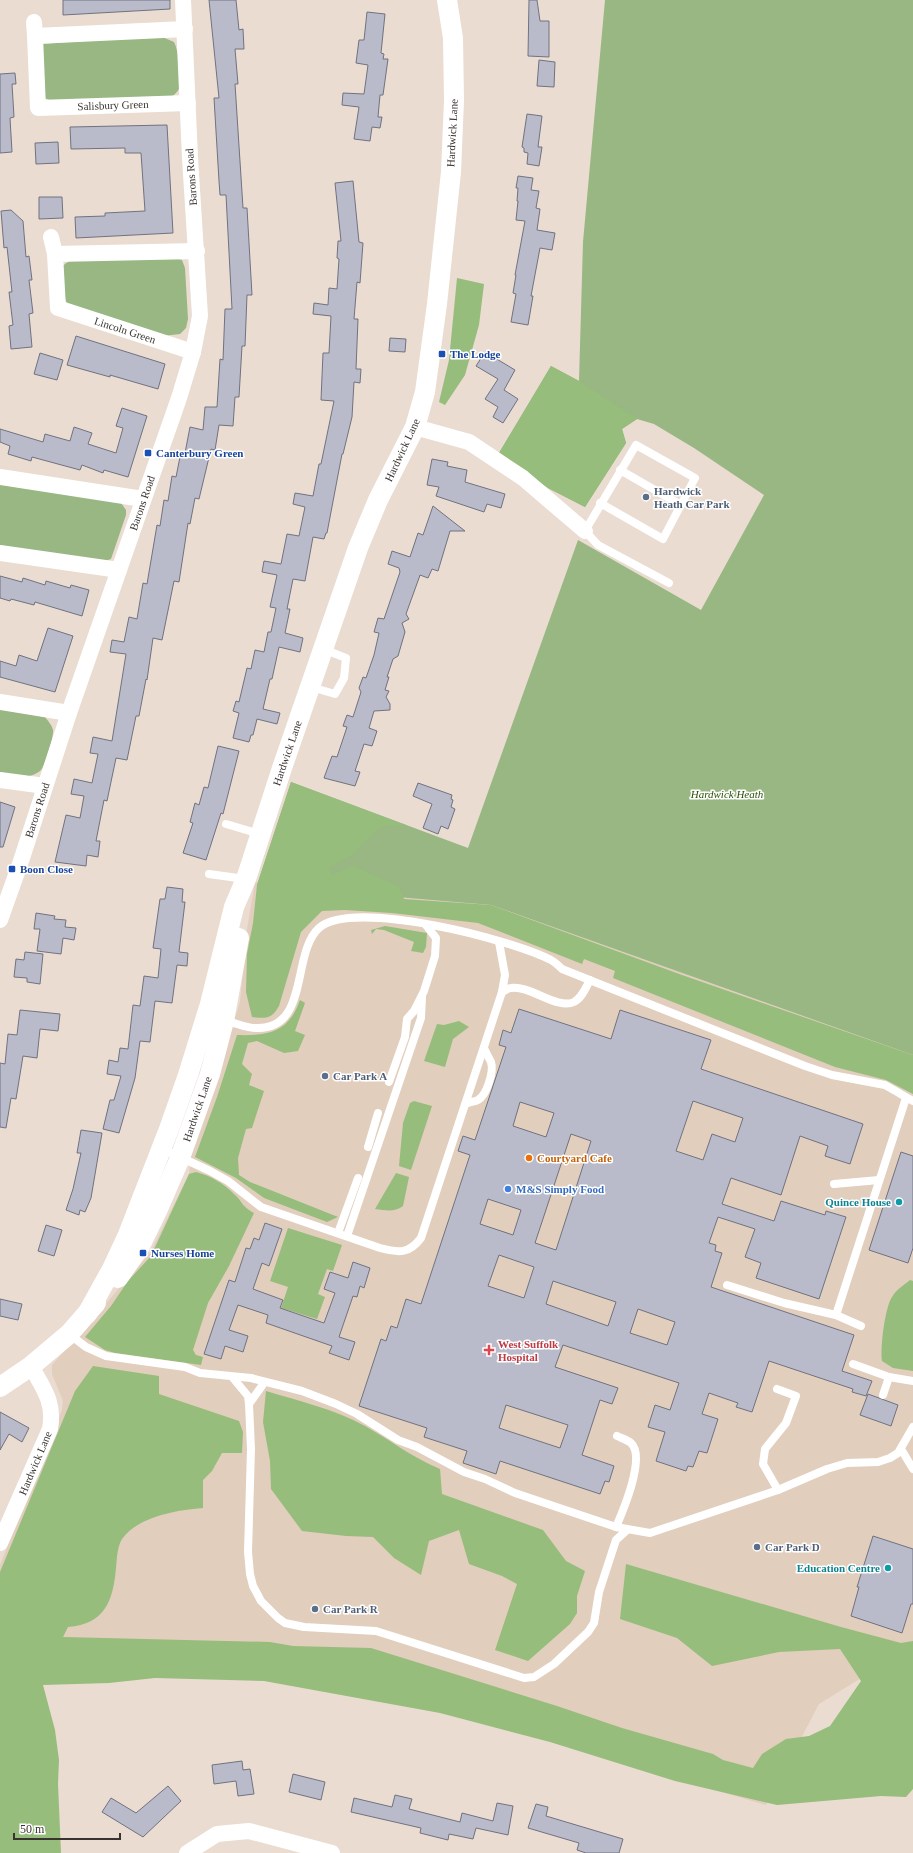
<svg xmlns="http://www.w3.org/2000/svg" width="913" height="1853" font-family="'Times New Roman',serif">
  <rect width="100%" height="100%" fill="#eadcd0"/>
  <polygon fill="#e1cebd" points="255,882 491,905 913,1055 913,1763 879,1667 819,1704 766,1805 501,1727 418,1705 257,1678 156,1676 0,1687 0,1565 62,1410 63,1401 52,1374 52,1365 150,1253 189,1174 191,1154 240,1002 247,929"/>
  <g fill="#98b783">
    <polygon points="605,0 913,0 913,1055 491,905 257,885 291,782 468,848 578,540 701,610 764,495 694,448 654,424 637,419 622,429 626,443 585,507 548,488 499,453 551,366 579,381 583,242"/>
    <path d="M 160,36 L 174,42 C 179,52 181,75 180,86 C 179,91 174,95 170,98 L 52,101 L 42,97 L 41,44 Z"/>
    <path d="M 176,258 L 182,260 L 185,268 L 188,319 L 186,328 L 180,334 L 163,336 L 68,305 C 64,299 59,278 61,270 C 62,265 66,263 70,261 Z"/>
    <polygon points="0,483 121,503 126,510 126,515 111,559 102,562 0,547"/>
    <path d="M 0,709 L 45,717 C 48,721 52,725 53,730 C 54,737 45,767 40,771 C 28,780 13,776 0,774 Z"/>
  </g>
  <g fill="#96bd7b">
    <polygon points="457,278 484,284 479,325 465,375 445,405 439,402 449,360"/>
    <polygon points="551,366 579,381 637,419 622,429 626,443 585,507 548,488 499,453"/>
    <path d="M 291,782 L 406,825 L 384,826 L 375,831 L 351,855 L 329,867 L 331,875 L 353,866 L 399,887 L 404,899 L 491,905 L 682,975 L 913,1055 L 913,1094 L 886,1080 L 835,1067 L 613,978 L 615,971 L 584,959 L 582,964 L 478,923 L 392,913 L 345,910 L 322,911 L 301,932 L 279,1006 C 271,1020 266,1018 252,1017 L 246,992 L 247,954 L 253,923 L 257,885 Z"/>
    <polygon points="385,926 427,933 426,947 423,953 411,951 414,942 384,930 376,929 372,934 371,930"/>
    <path d="M 300,1000 L 305,1003 L 295,1031 L 305,1035 L 298,1051 L 284,1053 L 257,1041 L 248,1043 L 242,1064 L 252,1074 L 249,1085 L 264,1091 L 252,1128 L 246,1129 L 238,1158 L 239,1175 L 250,1182 L 338,1217 L 327,1222 L 264,1198 L 236,1178 L 195,1157 L 217,1097 L 237,1035 C 269,1036 289,1032 300,1000 Z"/>
    <polygon points="459,1021 469,1027 453,1039 445,1067 424,1061 437,1024 444,1025"/>
    <polygon points="414,1101 432,1106 411,1170 399,1166 403,1123 410,1103"/>
    <path d="M 196,1172 C 211,1176 223,1183 234,1194 C 243,1202 241,1206 254,1213 L 229,1266 L 208,1303 L 193,1350 L 196,1355 L 203,1357 L 201,1365 L 115,1353 L 105,1350 L 85,1337 L 111,1306 L 128,1281 L 151,1256 L 189,1174 Z"/>
    <path d="M 396,1173 L 409,1177 L 403,1206 C 393,1213 386,1210 375,1209 Z"/>
    <polygon points="288,1228 342,1245 333,1271 327,1269 318,1294 325,1297 317,1319 281,1308 288,1287 270,1281"/>
    <path d="M 910,1280 L 913,1281 L 913,1371 L 893,1368 L 882,1361 C 880,1348 885,1307 892,1297 C 896,1290 904,1285 910,1280 Z"/>
    <path d="M 93,1366 L 159,1376 L 159,1394 L 239,1421 L 243,1432 L 242,1453 L 222,1453 L 212,1471 L 203,1480 L 203,1508 C 178,1510 138,1516 122,1539 C 117,1547 117,1559 116,1568 C 113,1601 105,1624 68,1627 L 63,1637 L 270,1642 L 293,1646 L 371,1648 L 557,1706 L 622,1728 L 713,1754 L 723,1760 L 753,1768 L 762,1754 L 786,1739 L 809,1736 L 830,1726 L 861,1681 L 840,1649 L 779,1652 L 712,1666 L 677,1638 L 620,1619 L 626,1564 L 841,1627 L 901,1643 L 913,1641 L 913,1789 L 906,1797 L 881,1796 L 777,1805 L 675,1781 L 550,1742 L 440,1713 L 264,1681 L 155,1678 L 109,1683 L 43,1685 L 55,1730 L 59,1760 L 58,1784 L 61,1853 L 0,1853 L 0,1572 L 75,1391 Z"/>
    <path d="M 266,1391 C 299,1401 334,1409 365,1426 C 390,1440 413,1458 440,1469 L 442,1494 L 543,1530 L 566,1561 L 585,1571 L 577,1596 L 577,1613 L 570,1624 L 528,1661 L 495,1650 L 517,1584 L 502,1576 L 469,1564 L 459,1530 L 429,1541 L 421,1575 L 394,1558 L 373,1537 L 346,1536 L 302,1531 L 271,1489 L 270,1461 L 263,1422 Z"/>
  </g>
  <g fill="#b9bbca" stroke="#717280" fill-rule="evenodd">
    <polygon points="63,0 170,0 170,9 63,15"/>
    <polygon points="209,0 236,0 239,30 243,29 244,49 235,49 238,84 235,84 243,208 247,208 252,295 247,295 245,346 242,346 239,397 235,397 233,426 219,425 215,450 211,449 199,499 195,498 190,524 188,523 179,582 174,581 162,640 153,638 147,680 146,679 139,716 136,716 127,760 116,758 107,801 104,800 96,841 100,841 98,857 87,855 86,866 55,862 66,815 80,818 84,796 71,794 74,779 92,783 98,754 90,753 93,737 112,741 126,654 110,652 112,640 124,642 129,617 137,619 143,583 147,584 157,525 160,526 164,500 168,501 172,476 176,477 181,452 185,453 190,427 203,430 205,407 217,407 220,359 223,360 225,309 232,309 226,195 220,195 219,181 214,98 219,98"/>
    <polygon points="529,0 537,0 540,21 549,21 549,57 528,56"/>
    <polygon points="367,12 385,14 381,53 384,54 383,59 388,59 383,95 380,95 378,117 382,117 380,128 372,127 370,141 354,139 359,107 342,105 343,93 364,94 368,65 356,63 359,40 364,40"/>
    <polygon points="539,60 555,62 554,87 537,86"/>
    <polygon points="15,73 16,84 12,84 14,117 10,118 12,152 0,153 0,74"/>
    <polygon points="527,114 542,116 538,147 542,147 539,166 527,164 528,153 524,152 524,148 522,147"/>
    <polygon points="167,125 173,233 76,238 75,217 105,216 105,213 145,211 141,153 125,153 125,148 71,149 70,127"/>
    <polygon points="58,142 59,163 36,164 35,143"/>
    <polygon points="518,176 533,178 531,190 539,191 536,208 540,209 537,230 555,233 552,250 540,248 531,296 533,296 528,325 511,322 516,294 513,293 516,275 515,275 525,221 516,220 518,201 517,201 518,188 516,188"/>
    <polygon points="353,181 359,242 363,243 360,283 357,282 354,319 358,319 356,369 361,369 360,383 354,382 352,417 343,454 342,454 327,533 326,533 324,539 313,537 305,581 293,579 287,609 290,609 285,633 303,638 300,652 279,647 272,679 270,679 263,709 280,713 277,724 257,719 253,735 251,735 249,742 233,738 239,713 233,711 236,701 239,702 247,668 251,669 255,650 264,652 268,632 271,632 276,608 270,607 277,575 262,572 264,561 281,564 287,534 299,536 305,507 293,504 295,493 313,496 319,464 321,464 334,401 321,400 323,353 329,353 331,316 313,314 314,303 328,305 329,288 337,289 339,259 337,258 338,241 341,241 335,183"/>
    <polygon points="39,197 62,197 63,218 39,219"/>
    <polygon points="11,210 23,221 26,257 29,256 32,280 29,280 33,313 29,314 32,347 11,349 9,326 13,325 9,292 12,292 7,247 4,248 1,211"/>
    <polygon points="76,336 165,364 158,389 110,375 110,377 67,365"/>
    <polygon points="390,338 406,339 405,352 389,351"/>
    <polygon points="485,352 515,370 504,390 518,399 503,423 493,417 498,407 485,399 498,379 476,366"/>
    <polygon points="40,353 63,360 57,380 34,374"/>
    <polygon points="122,408 147,416 128,477 104,470 103,473 82,465 80,470 32,457 31,461 8,454 10,446 0,442 0,429 43,442 45,434 70,441 74,427 92,433 88,444 116,453 123,428 116,426"/>
    <polygon points="432,459 448,462 447,466 467,470 465,482 505,494 501,508 487,504 484,512 436,496 439,487 427,485"/>
    <polygon points="433,506 465,531 450,531 438,571 432,569 428,578 420,575 419,578 406,614 409,619 402,623 405,632 398,656 393,659 387,677 389,677 385,690 389,691 386,697 390,704 390,710 374,711 369,728 377,731 372,746 364,744 355,771 360,772 355,786 324,778 332,756 337,757 347,727 343,726 347,715 353,717 361,692 359,688 363,677 366,678 374,655 379,633 374,632 378,618 384,619 400,572 399,568 388,564 392,551 410,557 418,533 423,535"/>
    <polygon points="0,576 22,582 23,578 45,585 46,581 70,588 71,585 89,590 82,616 35,602 34,605 11,599 10,601 0,598"/>
    <polygon points="48,628 73,636 55,692 0,677 0,661 16,666 19,655 37,661"/>
    <polygon points="218,746 239,751 223,814 221,813 206,860 183,853 193,823 190,822 195,803 199,805 204,787 208,788"/>
    <polygon points="418,783 452,795 451,799 453,800 451,807 455,809 448,829 441,826 438,834 423,828 432,804 413,796"/>
    <polygon points="0,802 15,807 3,847 0,847"/>
    <polygon points="167,887 183,889 182,902 185,902 179,952 188,953 187,966 177,965 172,1003 155,1001 150,1042 140,1041 135,1078 119,1133 103,1129 110,1100 114,1100 121,1076 107,1074 109,1060 118,1062 120,1048 128,1049 133,1005 140,1006 144,976 158,978 161,949 153,948 160,899 165,899"/>
    <polygon points="36,913 55,916 54,919 66,920 65,927 76,928 74,940 63,938 61,954 37,951 40,929 34,929"/>
    <polygon points="25,952 43,954 40,984 27,982 27,978 14,977 16,959 24,960"/>
    <path d="M 519,1009 L 611,1039 L 620,1010 L 711,1040 L 701,1069 L 863,1124 L 850,1164 L 825,1156 L 828,1146 L 800,1136 L 781,1195 L 731,1178 L 722,1204 L 774,1221 L 781,1201 L 825,1215 L 826,1211 L 846,1217 L 819,1299 L 756,1278 L 761,1263 L 745,1257 L 755,1229 L 718,1217 L 709,1243 L 716,1245 L 715,1251 L 722,1253 L 711,1287 L 854,1335 L 842,1371 L 872,1381 L 866,1396 L 852,1392 L 853,1389 L 769,1361 L 752,1412 L 736,1407 L 738,1403 L 709,1393 L 702,1414 L 718,1419 L 707,1453 L 699,1451 L 693,1467 L 688,1466 L 686,1471 L 656,1461 L 665,1432 L 648,1427 L 655,1405 L 670,1410 L 679,1383 L 563,1345 L 555,1367 L 618,1388 L 612,1404 L 600,1400 L 582,1455 L 614,1466 L 609,1482 L 605,1481 L 600,1494 L 500,1461 L 496,1474 L 463,1463 L 467,1451 L 424,1437 L 427,1428 L 359,1406 L 381,1339 L 386,1341 L 391,1326 L 397,1328 L 406,1299 L 421,1304 L 470,1155 L 458,1151 L 463,1136 L 475,1140 L 506,1047 L 499,1045 L 503,1030 L 511,1033 ZM 693,1101 L 743,1118 L 735,1142 L 712,1134 L 703,1160 L 676,1151 ZM 520,1102 L 554,1113 L 546,1137 L 513,1126 ZM 571,1134 L 591,1141 L 556,1250 L 535,1243 ZM 488,1199 L 521,1210 L 513,1235 L 480,1224 ZM 499,1255 L 534,1267 L 524,1298 L 488,1286 ZM 553,1281 L 616,1302 L 608,1326 L 546,1304 ZM 638,1309 L 675,1322 L 667,1345 L 630,1333 ZM 506,1405 L 568,1425 L 560,1448 L 499,1428 Z"/>
    <polygon points="20,1010 60,1014 58,1031 40,1029 37,1058 23,1056 16,1099 11,1098 6,1128 0,1127 0,1063 5,1064 8,1034 17,1035"/>
    <polygon points="81,1130 102,1133 91,1198 85,1212 80,1210 79,1215 66,1210 73,1189 81,1153 77,1153"/>
    <polygon points="901,1152 913,1156 913,1248 908,1263 869,1250"/>
    <polygon points="265,1223 282,1229 269,1266 262,1263 253,1289 283,1300 280,1308 324,1323 335,1293 324,1289 330,1272 348,1278 353,1262 370,1268 364,1288 360,1286 357,1297 353,1296 339,1337 355,1342 349,1360 329,1353 332,1346 266,1323 268,1315 238,1305 229,1330 248,1336 243,1352 225,1346 221,1359 204,1354 229,1280 235,1282 246,1248 250,1249 254,1238 259,1240"/>
    <polygon points="46,1225 62,1230 54,1256 38,1251"/>
    <polygon points="0,1299 22,1304 18,1320 0,1316"/>
    <polygon points="868,1394 898,1405 891,1426 860,1415"/>
    <polygon points="0,1412 29,1428 22,1442 9,1434 0,1450"/>
    <polygon points="873,1536 913,1549 913,1604 911,1604 902,1633 851,1616 859,1587 857,1587"/>
    <polygon points="242,1761 243,1770 250,1769 254,1794 238,1796 236,1781 214,1784 212,1765"/>
    <polygon points="293,1774 325,1782 321,1800 289,1792"/>
    <polygon points="168,1786 181,1801 143,1837 102,1812 111,1798 136,1813"/>
    <polygon points="395,1795 412,1799 409,1809 460,1822 462,1813 493,1821 497,1803 513,1806 508,1835 476,1828 473,1839 449,1834 448,1840 420,1833 421,1828 351,1812 354,1798 392,1807"/>
    <polygon points="536,1804 548,1807 546,1816 623,1839 619,1853 586,1853 577,1850 579,1843 528,1828"/>
  </g>
  <g fill="none" stroke-linecap="round" stroke-linejoin="round">
    <g stroke="#fff" stroke-width="8">
      <polyline points="620,470 681,505"/>
      <polyline points="600,503 663,539 695,478 636,445 585,531 598,545 669,583"/>
      <polyline points="311,687 335,694 344,678 346,658 323,649"/>
      <polyline points="226,824 260,834"/>
      <polyline points="209,874 245,879"/>
      <path d="M 502,992 C 505,991 508,988 511,988 C 530,985 557,1010 574,1002 C 582,998 586,987 590,980"/>
      <path d="M 224,1021 C 235,1022 245,1028 256,1028 C 310,1030 291,953 319,928 C 353,898 513,940 551,960 C 555,962 559,966 562,969 L 805,1066 L 832,1075 L 885,1085 L 913,1101"/>
      <polyline points="389,1082 405,1037 407,1019 414,1011 424,991 435,956 436,938 426,925"/>
      <path d="M 466,1104 C 469,1102 474,1102 478,1100 C 487,1095 494,1071 491,1062 C 489,1058 486,1053 484,1048"/>
      <path d="M 164,1145 L 167,1151 L 210,1171 L 228,1181 L 261,1207 L 380,1248 C 399,1253 409,1254 421,1238 L 502,992 L 505,975 L 499,942"/>
      <polyline points="368,1147 378,1113"/>
      <polyline points="834,1184 879,1180"/>
      <polyline points="338,1233 358,1178"/>
      <polyline points="347,1236 421,1018 422,997"/>
      <polyline points="727,1285 784,1303 836,1315 861,1326"/>
      <polyline points="836,1315 906,1098"/>
      <polyline points="69,1334 86,1347 106,1356 185,1367 200,1373 251,1378 302,1391 336,1404 357,1414 398,1440 417,1447 464,1472 485,1479 515,1493 616,1527 650,1533 778,1490 827,1469 847,1463 878,1462 890,1458 898,1453 913,1427"/>
      <polyline points="853,1364 889,1377 913,1381"/>
      <polyline points="233,1378 248,1396 249,1404 251,1449 248,1552 250,1574 253,1586 261,1601 278,1618 285,1623 304,1627 376,1631 524,1678 534,1677 554,1664 588,1632 594,1623 599,1592 616,1540 627,1530"/>
      <polyline points="777,1389 796,1396 786,1423 765,1449 763,1464 778,1490"/>
      <polyline points="883,1395 889,1377"/>
      <polyline points="249,1404 264,1383"/>
      <polyline points="901,1449 913,1469"/>
      <path d="M 616,1527 C 623,1511 646,1457 631,1443 C 628,1440 621,1438 617,1436"/>
    </g>
    <g stroke="#fff" stroke-width="16">
      <polyline points="34,22 35,36"/>
      <polyline points="185,29 35,36 38,108 188,103"/>
      <polyline points="51,237 55,254"/>
      <polyline points="193,352 58,308 55,254 197,251"/>
      <polyline points="415,427 469,442 523,478 585,531"/>
      <polyline points="0,477 143,499"/>
      <polyline points="0,553 119,570"/>
      <polyline points="0,702 69,713"/>
      <polyline points="0,780 45,786"/>
      <polyline points="0,920 21,861 69,713 179,398 193,352 200,316 190,158 183,0"/>
      <path d="M 0,1543 L 50,1429 C 55,1402 43,1388 31,1366"/>
      <polyline points="187,1853 217,1834 249,1831 332,1853"/>
    </g>
    <g stroke="#fff" stroke-width="20">
      <polyline points="118,1278 139,1248 157,1211 180,1158 210,1074 224,1021 239,938"/>
      <polyline points="87,1314 112,1269 127,1237 169,1129 188,1075 210,1004 234,907 246,879 282,768 358,548 378,500 415,427 425,392 437,304 451,172 454,100 453,38 447,0"/>
      <polyline points="0,1387 31,1366 69,1334 96,1303"/>
    </g>
  </g>
  <g fill="#1a4fb4" stroke="#fff" stroke-width="1.5">
    <rect x="438" y="350" width="8" height="8" rx="2"/>
    <rect x="144" y="449" width="8" height="8" rx="2"/>
    <rect x="8" y="865" width="8" height="8" rx="2"/>
    <rect x="139" y="1249" width="8" height="8" rx="2"/>
  </g>
  <g fill="#5c6f8a" stroke="#fff" stroke-width="1.5">
    <circle cx="646" cy="497" r="4"/>
    <circle cx="325" cy="1076" r="4"/>
    <circle cx="757" cy="1547" r="4"/>
    <circle cx="315" cy="1609" r="4"/>
  </g>
  <circle fill="#e8710a" stroke="#fff" stroke-width="1.5" cx="529" cy="1158" r="4"/>
  <circle fill="#3f7fe0" stroke="#fff" stroke-width="1.5" cx="508" cy="1189" r="4"/>
  <g fill="#0f9aa8" stroke="#fff" stroke-width="1.5">
    <circle cx="899" cy="1202" r="4"/>
    <circle cx="888" cy="1568" r="4"/>
  </g>
  <path fill="#e0444e" stroke="#fff" stroke-width="1.5" d="M487 1344h4v4h4v4h-4v4h-4v-4h-4v-4h4z"/>
  <g text-anchor="middle" stroke-width="3" stroke-linejoin="round" paint-order="stroke">
    <g font-size="11" fill="#39332f" stroke="#fff">
      <text transform="translate(113 105) rotate(-2)" y="4">Salisbury Green</text>
      <text transform="translate(452 133) rotate(-87)" y="4">Hardwick Lane</text>
      <text transform="translate(191 177) rotate(-94)" y="4">Barons Road</text>
      <text transform="translate(125 330) rotate(18)" y="4">Lincoln Green</text>
      <text transform="translate(402 450) rotate(-65)" y="4">Hardwick Lane</text>
      <text transform="translate(142 503) rotate(-71)" y="4">Barons Road</text>
      <text transform="translate(287 753) rotate(-71)" y="4">Hardwick Lane</text>
      <text transform="translate(37 810) rotate(-72)" y="4">Barons Road</text>
      <text transform="translate(197 1109) rotate(-71)" y="4">Hardwick Lane</text>
      <text transform="translate(35 1463) rotate(-67)" y="4">Hardwick Lane</text>
    </g>
    <g font-size="11" font-weight="bold" fill="#164399" stroke="#fff" text-anchor="start">
      <text x="450" y="358">The Lodge</text>
      <text x="156" y="457">Canterbury Green</text>
      <text x="20" y="873">Boon Close</text>
      <text x="151" y="1257">Nurses Home</text>
    </g>
    <g font-size="11" font-weight="bold" fill="#4e5e75" stroke="#fff" text-anchor="start">
      <text x="654" y="495">Hardwick<tspan x="654" dy="13">Heath Car Park</tspan></text>
      <text x="333" y="1080">Car Park A</text>
      <text x="765" y="1551">Car Park D</text>
      <text x="323" y="1613">Car Park R</text>
    </g>
    <g font-size="11" font-style="italic" fill="#294d03" stroke="#fff">
      <text x="727" y="798">Hardwick Heath</text>
    </g>
    <g font-size="11" font-weight="bold" fill="#c56008" stroke="#fff" text-anchor="start">
      <text x="537" y="1162">Courtyard Cafe</text>
    </g>
    <g font-size="11" font-weight="bold" fill="#366cbe" stroke="#fff" text-anchor="start">
      <text x="516" y="1193">M&amp;S Simply Food</text>
    </g>
    <g font-size="11" font-weight="bold" fill="#0d838f" stroke="#fff" text-anchor="end">
      <text x="891" y="1206">Quince House</text>
      <text x="880" y="1572">Education Centre</text>
    </g>
    <g font-size="11" font-weight="bold" fill="#be3a42" stroke="#fff" text-anchor="start">
      <text x="498" y="1348">West Suffolk<tspan x="498" dy="13">Hospital</tspan></text>
    </g>
  </g>
  <path d="M14 1833v6h106v-6" fill="none" stroke="#39332f" stroke-width="2"/>
  <text x="20" y="1833" font-size="12" fill="#39332f" stroke="#ffffff" stroke-width="3" paint-order="stroke">50 m</text>
</svg>
